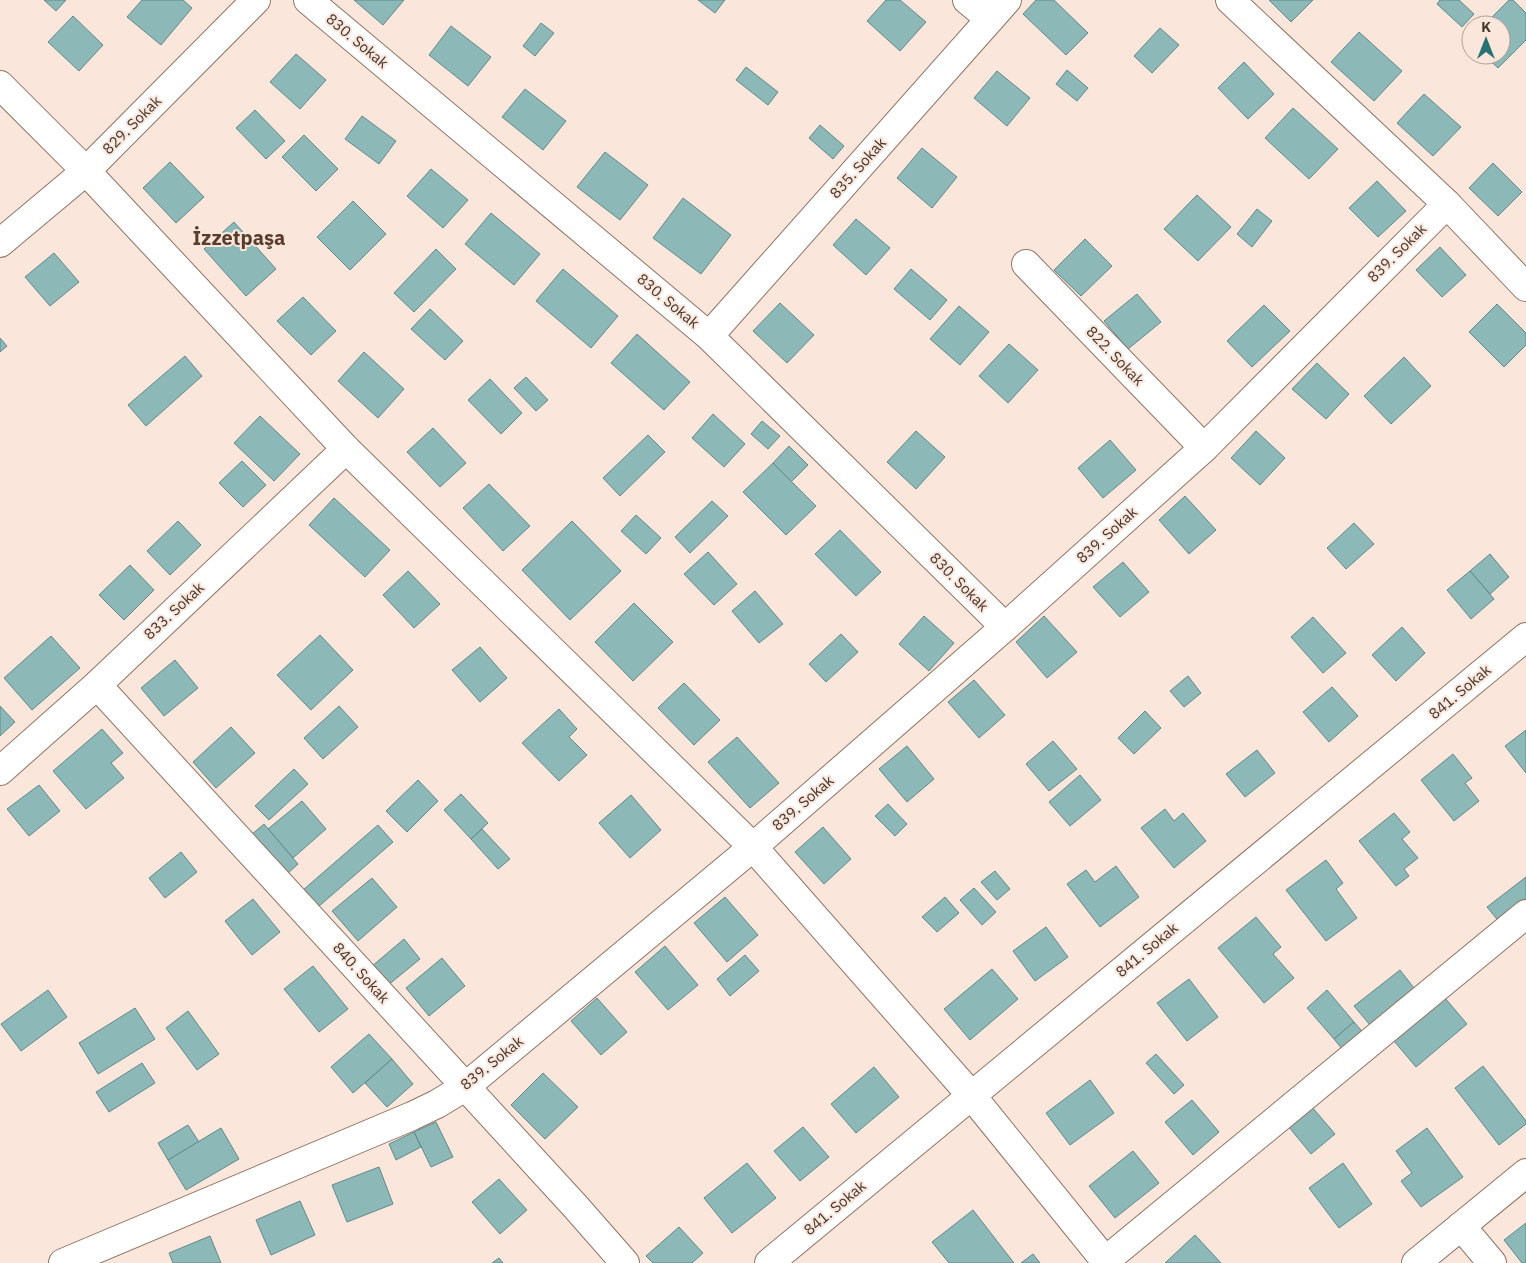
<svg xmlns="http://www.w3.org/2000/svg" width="1526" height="1263" font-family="'IBM Plex Sans',sans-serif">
  <rect width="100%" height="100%" fill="#fae6db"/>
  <g fill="#8db8b8" stroke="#608989">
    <polygon points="44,0 66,0 56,11"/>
    <polygon points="142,0 183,0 192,8 161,45 127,17"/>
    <polygon points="354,0 404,0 383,25"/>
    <polygon points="698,0 725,0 715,13"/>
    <polygon points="886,0 900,0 926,22 900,51 867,21"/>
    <polygon points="1036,0 1054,0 1088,33 1066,55 1023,14"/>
    <polygon points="1269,0 1313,0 1291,22"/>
    <polygon points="1440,0 1459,0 1474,14 1462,27 1437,4"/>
    <polygon points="1509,0 1513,0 1526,13 1526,40 1498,68 1484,55 1501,55 1501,25 1484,25"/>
    <polygon points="73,16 103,45 79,71 48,42"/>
    <polygon points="541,23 554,33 535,56 523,46"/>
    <polygon points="451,26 491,57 468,86 429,55"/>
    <polygon points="1160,28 1179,45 1152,73 1134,56"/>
    <polygon points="1359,32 1402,71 1374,101 1331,62"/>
    <polygon points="296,54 326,80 300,109 270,82"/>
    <polygon points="1244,62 1274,94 1248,119 1218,88"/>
    <polygon points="746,67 778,92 768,105 736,80"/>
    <polygon points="1067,70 1088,88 1077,101 1056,84"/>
    <polygon points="997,71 1030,98 1007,126 974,98"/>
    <polygon points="525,89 566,121 543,150 502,117"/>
    <polygon points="1424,94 1461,127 1433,156 1397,123"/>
    <polygon points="1293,108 1338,149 1309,179 1265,138"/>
    <polygon points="255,110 285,141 266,159 236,128"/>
    <polygon points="362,116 396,141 379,164 345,139"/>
    <polygon points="820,125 844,146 833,159 809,138"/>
    <polygon points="304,135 338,169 316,191 282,157"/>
    <polygon points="922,148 957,177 932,208 897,178"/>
    <polygon points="605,152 648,185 620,220 577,187"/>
    <polygon points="170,162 204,197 176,223 143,188"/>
    <polygon points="1493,163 1522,192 1498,216 1469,188"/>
    <polygon points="431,169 468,200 443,228 407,196"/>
    <polygon points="1377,181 1406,211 1378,237 1349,208"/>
    <polygon points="1197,195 1231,227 1198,261 1164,229"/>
    <polygon points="683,198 731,235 701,274 653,238"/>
    <polygon points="353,201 386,234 350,270 317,237"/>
    <polygon points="1257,209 1272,221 1252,247 1237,234"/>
    <polygon points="491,213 540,254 514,285 465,244"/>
    <polygon points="856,219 890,248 866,275 833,245"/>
    <polygon points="234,222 276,269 246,296 204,249"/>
    <polygon points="1085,239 1112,266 1081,296 1054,270"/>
    <polygon points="1440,247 1466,275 1442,297 1416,270"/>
    <polygon points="436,249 456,269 414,312 394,293"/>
    <polygon points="54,253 79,282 50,306 25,277"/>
    <polygon points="563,269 618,316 591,348 536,301"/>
    <polygon points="911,269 947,300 930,320 894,289"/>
    <polygon points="1137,294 1161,322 1128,349 1104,321"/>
    <polygon points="303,297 336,331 311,355 277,321"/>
    <polygon points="780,303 814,335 787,363 753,331"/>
    <polygon points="1497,304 1526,333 1526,345 1504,367 1469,332"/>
    <polygon points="1264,305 1290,331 1252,367 1227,341"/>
    <polygon points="959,306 989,332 960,365 930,339"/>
    <polygon points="430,309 463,341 445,360 411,329"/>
    <polygon points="637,334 690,382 664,410 611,363"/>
    <polygon points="0,338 7,346 0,352"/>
    <polygon points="1009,344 1038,370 1008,403 979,376"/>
    <polygon points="364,352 404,389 378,418 338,381"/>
    <polygon points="185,356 202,376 146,426 128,405"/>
    <polygon points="1404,357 1431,386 1391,424 1364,396"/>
    <polygon points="1317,363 1349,394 1326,419 1292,389"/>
    <polygon points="526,377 548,400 536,411 514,388"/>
    <polygon points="490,379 522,413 501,434 468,400"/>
    <polygon points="713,414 745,444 724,467 692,438"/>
    <polygon points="260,416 300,454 274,481 234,443"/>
    <polygon points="762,421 780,436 768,449 751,434"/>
    <polygon points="433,428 466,463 440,487 407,452"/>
    <polygon points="916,431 945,457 916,489 887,462"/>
    <polygon points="1256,431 1285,458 1260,485 1231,458"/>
    <polygon points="648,435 665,452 620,496 603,478"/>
    <polygon points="1110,440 1136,470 1103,498 1078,468"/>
    <polygon points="789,446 808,465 791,482 773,463"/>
    <polygon points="242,461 266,485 243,507 219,483"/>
    <polygon points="773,463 816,506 786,535 743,492"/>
    <polygon points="489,484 530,526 503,551 463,508"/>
    <polygon points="1185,496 1216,530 1189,554 1159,520"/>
    <polygon points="334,498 390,550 365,577 309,525"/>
    <polygon points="712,501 728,516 690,553 675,537"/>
    <polygon points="636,515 661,538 646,554 621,531"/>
    <polygon points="178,521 201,545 170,575 147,551"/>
    <polygon points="572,521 621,571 570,620 522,570"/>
    <polygon points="1354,523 1374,544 1346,569 1327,548"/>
    <polygon points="840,530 881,572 856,596 815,554"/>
    <polygon points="708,552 737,584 714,605 684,574"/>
    <polygon points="1490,554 1509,577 1490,594 1470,571"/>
    <polygon points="1123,562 1149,592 1120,617 1093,587"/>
    <polygon points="130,565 154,590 124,620 99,595"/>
    <polygon points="408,571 440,604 414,628 383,595"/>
    <polygon points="1470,571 1494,599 1471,619 1447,590"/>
    <polygon points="755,591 783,624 759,643 732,611"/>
    <polygon points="634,603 673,642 633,681 595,642"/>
    <polygon points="924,616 954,643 929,671 899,644"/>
    <polygon points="1044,616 1077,652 1047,678 1016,642"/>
    <polygon points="1313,617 1346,653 1323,673 1291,637"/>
    <polygon points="1402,627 1425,653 1396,681 1372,655"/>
    <polygon points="841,634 858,652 826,682 809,664"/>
    <polygon points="320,635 353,670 311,710 277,675"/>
    <polygon points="51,636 80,668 32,710 4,678"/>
    <polygon points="480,647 507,678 480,702 452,670"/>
    <polygon points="175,660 198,688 164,716 141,688"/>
    <polygon points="1188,676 1201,693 1184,707 1170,691"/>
    <polygon points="974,680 1005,715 979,738 948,702"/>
    <polygon points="684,683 720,720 694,745 658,708"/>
    <polygon points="1332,687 1358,716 1329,742 1303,712"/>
    <polygon points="0,706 15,722 0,736"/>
    <polygon points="339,706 358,727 323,759 304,738"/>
    <polygon points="559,709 577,729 569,737 587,755 559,781 522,743"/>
    <polygon points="1145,711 1161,728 1134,754 1118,738"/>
    <polygon points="231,727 255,753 216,788 193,762"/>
    <polygon points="102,729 123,753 111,763 124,778 86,809 53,771"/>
    <polygon points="1526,730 1526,773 1505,746"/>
    <polygon points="737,737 779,783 750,808 708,762"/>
    <polygon points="1053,741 1077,769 1049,791 1026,764"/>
    <polygon points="907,746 934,779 907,802 879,769"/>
    <polygon points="1257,750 1275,773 1245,797 1226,774"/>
    <polygon points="1453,754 1472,778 1465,783 1479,801 1454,821 1421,780"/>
    <polygon points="294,769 308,784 269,820 255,806"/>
    <polygon points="1080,775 1101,800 1070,826 1049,802"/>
    <polygon points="418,780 438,801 407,832 386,811"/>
    <polygon points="39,785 60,811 29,836 7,809"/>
    <polygon points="461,794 488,823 471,839 444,810"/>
    <polygon points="631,795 661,830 630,858 599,823"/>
    <polygon points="302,801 326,829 293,858 268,829"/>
    <polygon points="888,804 907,824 895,836 875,816"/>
    <polygon points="1165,809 1174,821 1183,813 1206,841 1174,868 1141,828"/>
    <polygon points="1394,813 1410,832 1402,839 1418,858 1404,869 1409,876 1396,886 1359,841"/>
    <polygon points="264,824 298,864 286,875 251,835"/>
    <polygon points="378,825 393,842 318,907 303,890"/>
    <polygon points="823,827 851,859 824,884 795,852"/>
    <polygon points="482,829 510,859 498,869 471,839"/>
    <polygon points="181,852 197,872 165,898 149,878"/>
    <polygon points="1326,860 1343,883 1336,889 1357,918 1326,941 1286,890"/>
    <polygon points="1116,866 1139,897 1100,927 1067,884 1086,870 1095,882"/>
    <polygon points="995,871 1010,889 997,900 981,882"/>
    <polygon points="1526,877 1526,905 1501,924 1487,907"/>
    <polygon points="372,878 397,907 358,941 332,911"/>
    <polygon points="974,888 996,912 982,925 960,900"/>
    <polygon points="725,897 758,935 727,962 694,923"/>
    <polygon points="945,897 959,913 937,932 922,917"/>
    <polygon points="253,899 280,932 252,955 225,921"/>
    <polygon points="1256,917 1281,947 1273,954 1294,978 1264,1003 1218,948"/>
    <polygon points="1046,927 1068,957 1035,981 1013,951"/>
    <polygon points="404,939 420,959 387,986 371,967"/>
    <polygon points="665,946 698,985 668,1010 635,972"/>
    <polygon points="745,955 759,971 730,996 717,979"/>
    <polygon points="442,958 465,986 429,1016 406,988"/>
    <polygon points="313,966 348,1009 319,1032 284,989"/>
    <polygon points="992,969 1018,999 970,1040 944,1009"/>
    <polygon points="1400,970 1421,997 1376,1032 1354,1006"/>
    <polygon points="1189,979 1218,1017 1187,1041 1157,1003"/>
    <polygon points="48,990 67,1017 21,1051 1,1024"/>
    <polygon points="1327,990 1354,1022 1334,1039 1307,1008"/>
    <polygon points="597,998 627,1032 601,1055 571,1021"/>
    <polygon points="1445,998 1467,1024 1416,1067 1394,1041"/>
    <polygon points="135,1008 155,1039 98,1074 79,1043"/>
    <polygon points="188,1011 219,1054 197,1070 166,1028"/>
    <polygon points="1354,1022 1367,1037 1347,1055 1334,1039"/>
    <polygon points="369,1034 392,1059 353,1093 331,1067"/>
    <polygon points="1156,1054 1184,1085 1174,1094 1146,1063"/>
    <polygon points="392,1059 413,1084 387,1107 365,1083"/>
    <polygon points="142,1063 155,1083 109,1112 96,1092"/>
    <polygon points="1483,1066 1526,1121 1526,1124 1499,1145 1455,1088"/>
    <polygon points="874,1067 899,1097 856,1133 831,1104"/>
    <polygon points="543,1073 578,1107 545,1139 511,1105"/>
    <polygon points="1090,1080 1114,1113 1070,1145 1046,1113"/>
    <polygon points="1192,1100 1219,1132 1193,1155 1165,1122"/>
    <polygon points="1312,1107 1335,1134 1311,1154 1288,1126"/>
    <polygon points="436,1122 453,1157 431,1167 414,1132"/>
    <polygon points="188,1125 199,1142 168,1160 158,1143"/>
    <polygon points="803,1127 829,1157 800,1181 774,1151"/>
    <polygon points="221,1128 239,1159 186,1190 168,1160"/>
    <polygon points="1427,1128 1463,1177 1421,1207 1401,1181 1412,1173 1396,1151"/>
    <polygon points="414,1132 421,1147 396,1160 389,1144"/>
    <polygon points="1133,1151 1159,1183 1115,1218 1089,1186"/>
    <polygon points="747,1163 776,1198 732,1233 704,1198"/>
    <polygon points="1343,1163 1372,1204 1339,1228 1309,1188"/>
    <polygon points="379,1167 393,1204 347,1222 332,1185"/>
    <polygon points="499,1179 527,1210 500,1234 472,1202"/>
    <polygon points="300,1201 315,1235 271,1255 256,1220"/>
    <polygon points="973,1210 1014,1263 949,1263 932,1242"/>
    <polygon points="1526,1223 1526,1263 1522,1263 1504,1240"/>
    <polygon points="679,1227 703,1253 692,1263 653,1263 646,1256"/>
    <polygon points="1195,1235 1221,1263 1165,1263"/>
    <polygon points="210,1236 221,1263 173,1263 169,1253"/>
    <polygon points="1033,1254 1040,1263 1021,1263"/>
    <polygon points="499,1258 503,1263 492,1263"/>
  </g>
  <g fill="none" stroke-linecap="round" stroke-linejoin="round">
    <g stroke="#917462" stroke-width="30">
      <g id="minor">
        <polyline points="308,0 709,336 1005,627"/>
        <polyline points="967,0 990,19"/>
        <polyline points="1230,0 1447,204 1526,287"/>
        <polyline points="0,243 86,171 256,0"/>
        <polyline points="1026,264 1204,448"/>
        <polyline points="709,336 1007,0"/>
        <polyline points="97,685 575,1206 625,1263"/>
        <polyline points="0,771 97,685 346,449"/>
        <polyline points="971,1095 1107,1263"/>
        <polyline points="1461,1226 1492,1263"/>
        <polyline points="1105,1261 1526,914"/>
        <polyline points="63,1263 412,1116 437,1104 465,1087 753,847 1005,627 1204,448 1447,204"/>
        <polyline points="1416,1263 1526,1173"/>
      </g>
    </g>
    <g stroke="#917462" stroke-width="30">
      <g id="tertiary">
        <polyline points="0,85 86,171 346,449 753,847 971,1095"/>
        <polyline points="769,1263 1526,637"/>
      </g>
    </g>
    <use href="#minor" stroke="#fff" stroke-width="28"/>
    <use href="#tertiary" stroke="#fff" stroke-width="28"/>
  </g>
  <g text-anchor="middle" stroke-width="4" stroke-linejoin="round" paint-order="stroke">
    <g font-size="15" fill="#44372f" stroke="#fae6db">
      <text transform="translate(357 41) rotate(40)" y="5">830. Sokak</text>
      <text transform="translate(132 125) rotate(-45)" y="5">829. Sokak</text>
      <text transform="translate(858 168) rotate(-48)" y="5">835. Sokak</text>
      <text transform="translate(1397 253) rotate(-45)" y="5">839. Sokak</text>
      <text transform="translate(668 301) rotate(40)" y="5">830. Sokak</text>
      <text transform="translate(1115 356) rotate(46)" y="5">822. Sokak</text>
      <text transform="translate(1107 535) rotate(-42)" y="5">839. Sokak</text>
      <text transform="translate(959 582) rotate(45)" y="5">830. Sokak</text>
      <text transform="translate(174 611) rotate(-43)" y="5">833. Sokak</text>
      <text transform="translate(1460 692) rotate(-40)" y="5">841. Sokak</text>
      <text transform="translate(803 803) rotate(-41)" y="5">839. Sokak</text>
      <text transform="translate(1147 950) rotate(-40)" y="5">841. Sokak</text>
      <text transform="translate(361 973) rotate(48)" y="5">840. Sokak</text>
      <text transform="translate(492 1063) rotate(-39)" y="5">839. Sokak</text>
      <text transform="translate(835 1208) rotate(-40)" y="5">841. Sokak</text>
    </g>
    <g font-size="20" font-weight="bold" fill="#583d2d" stroke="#fae6db">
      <text x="239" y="245">İzzetpaşa</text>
    </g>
  </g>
  <g transform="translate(1486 40)"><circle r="24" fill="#fae6db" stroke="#b1a096"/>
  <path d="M0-4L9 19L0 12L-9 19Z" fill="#287273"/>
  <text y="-8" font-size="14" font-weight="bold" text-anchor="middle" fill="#44372f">K</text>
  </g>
</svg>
